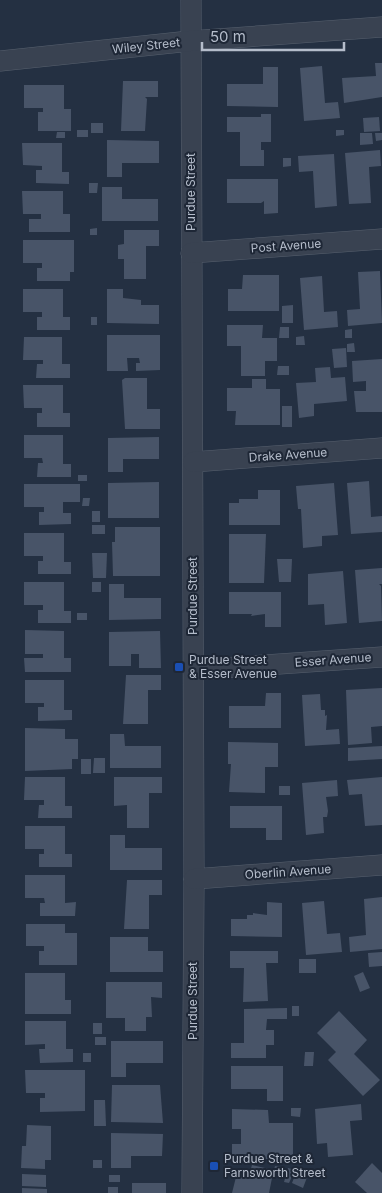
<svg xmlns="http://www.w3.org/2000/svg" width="382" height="1193" font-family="Inter,sans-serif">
  <rect width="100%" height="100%" fill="#243042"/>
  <g fill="#485468">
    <polygon points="375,63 382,63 382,97 344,103 342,78 376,76"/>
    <polygon points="322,66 325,103 338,102 340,118 304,121 300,68"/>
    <polygon points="263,67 278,67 278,107 227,106 227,84 263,84"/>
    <polygon points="123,81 158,81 158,97 145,97 147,99 145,131 121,131"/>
    <polygon points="24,85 64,85 64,109 71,109 71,131 38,131 38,112 43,112 43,108 24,108"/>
    <polygon points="261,114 271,114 271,142 261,142 261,150 264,150 264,166 240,166 240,132 227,132 227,117 261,117"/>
    <polygon points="379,117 380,131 364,132 363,118"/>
    <rect x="91" y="123" width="12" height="10"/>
    <rect x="77" y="130" width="11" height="7"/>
    <polygon points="336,130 344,130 344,135 336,136"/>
    <polygon points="57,132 65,132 65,138 56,138"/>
    <polygon points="360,133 372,133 373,144 360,145"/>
    <polygon points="375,133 382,133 382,140 376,141"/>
    <polygon points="107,140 159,141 159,163 122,163 122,177 107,177"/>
    <polygon points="22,143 62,143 62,172 69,172 69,184 36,183 36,170 42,170 42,166 23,165"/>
    <polygon points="380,150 381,166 369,167 371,203 349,204 345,153"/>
    <polygon points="334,154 337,206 315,208 313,171 299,172 298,156"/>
    <polygon points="283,158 291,158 291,166 283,167"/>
    <polygon points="227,179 278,179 278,213 264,214 264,201 261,203 227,203"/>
    <polygon points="89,183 98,183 97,193 89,193"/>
    <polygon points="102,187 122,187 122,199 158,199 158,221 102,221"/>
    <polygon points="22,191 63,191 63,214 70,214 70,232 29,232 29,219 41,219 41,214 23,214"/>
    <polygon points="97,228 97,235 90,235 90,229"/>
    <polygon points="124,230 159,230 159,246 146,246 146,279 124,279 124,259 118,259 118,245 124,244"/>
    <polygon points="23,240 74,240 74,272 70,272 70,281 37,281 37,268 42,268 42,263 23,263"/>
    <polygon points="380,271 382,323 348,326 347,310 360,309 358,272"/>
    <polygon points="243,275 279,275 279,311 228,311 228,289 242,289"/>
    <polygon points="322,276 324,312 337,311 338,327 304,330 300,278"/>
    <polygon points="23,289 63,289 63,317 70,317 70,330 37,330 37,317 42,317 42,312 23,312"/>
    <polygon points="107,289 123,289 123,298 141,300 141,305 159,305 159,324 107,323"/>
    <polygon points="293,305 293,323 282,323 282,306"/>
    <rect x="91" y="317" width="6" height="8"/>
    <polygon points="227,325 263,325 262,338 277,338 277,361 265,361 265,376 241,376 241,346 227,346"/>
    <polygon points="280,327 289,327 289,338 279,338"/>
    <polygon points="352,329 352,338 345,338 345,330"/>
    <polygon points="107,335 160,335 160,370 136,371 136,363 140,363 139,358 127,358 128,371 107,371"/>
    <polygon points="304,336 305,345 296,345 296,337"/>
    <polygon points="24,337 62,337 62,364 70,364 70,378 36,378 37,364 43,364 43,360 23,360"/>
    <polygon points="354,343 355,352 347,352 347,344"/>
    <polygon points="346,348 347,367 334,368 332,349"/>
    <polygon points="382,359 382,412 356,412 354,391 366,391 366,381 353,382 352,361"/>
    <polygon points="278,366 289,366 289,375 277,375"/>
    <polygon points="330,367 331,378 345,377 347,401 314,404 314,416 299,418 296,383 316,382 315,368"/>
    <polygon points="125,378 147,378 147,409 160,409 160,429 125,429 122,380"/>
    <polygon points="252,379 266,379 266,389 280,389 280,425 235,425 236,411 227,411 227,388 252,388"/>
    <polygon points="23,385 63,385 63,413 70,413 70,427 37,427 37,413 42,413 42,408 24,408"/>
    <rect x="282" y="406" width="10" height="21"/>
    <polygon points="24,435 63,435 63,464 71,464 71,477 37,477 38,463 43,463 42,458 24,458"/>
    <polygon points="159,437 159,459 123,459 123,472 108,472 108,438"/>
    <rect x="78" y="475" width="9" height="6"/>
    <polygon points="369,481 371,517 382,516 382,532 351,534 347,483"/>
    <polygon points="159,482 159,518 108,518 108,483"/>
    <polygon points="334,483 338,535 322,536 322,546 303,548 301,509 298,509 296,486"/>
    <polygon points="24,484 80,484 80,502 63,502 63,513 71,513 71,524 39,525 39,512 44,512 44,507 24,507"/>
    <polygon points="258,490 280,490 280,525 229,525 229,503 239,503 239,499 258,499"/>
    <polygon points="83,498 90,498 89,506 82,506"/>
    <rect x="92" y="511" width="8" height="11"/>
    <rect x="92" y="525" width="13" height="9"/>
    <polygon points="115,527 160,527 160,576 113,576 112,542 115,542"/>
    <polygon points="24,533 64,533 64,562 71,562 71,574 38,574 38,561 43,561 43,556 24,556"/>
    <polygon points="229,534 266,534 264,583 229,583"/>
    <polygon points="92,553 107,553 106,578 93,578"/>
    <polygon points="277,559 292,559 291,582 279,582"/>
    <polygon points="382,568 382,584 379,584 381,586 382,621 359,623 355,570"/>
    <polygon points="343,571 347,623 325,625 324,604 308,605 308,574"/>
    <polygon points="24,582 64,582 64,611 71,611 71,623 38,623 38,610 43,610 43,605 24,605"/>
    <rect x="92" y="582" width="9" height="10"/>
    <polygon points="109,584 124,584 124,598 161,598 161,619 109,620"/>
    <polygon points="229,592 281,592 281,627 265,627 265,614 251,616 252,614 229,614"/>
    <rect x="77" y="613" width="10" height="7"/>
    <polygon points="25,630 64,631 64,658 71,658 71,672 25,672 24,658 43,658 43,654 25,654"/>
    <polygon points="160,631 161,668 139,668 139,654 131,654 131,666 109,666 109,632"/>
    <polygon points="126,675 161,675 161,690 148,690 148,724 123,724"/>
    <polygon points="25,680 64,680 64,710 72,710 72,720 38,721 38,707 44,707 44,703 25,703"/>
    <polygon points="382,688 382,726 371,727 372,743 348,745 346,690"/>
    <polygon points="266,693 281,693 281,728 229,728 229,706 265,706"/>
    <polygon points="320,694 321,710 325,710 325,716 327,715 326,730 339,729 340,744 305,746 302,695"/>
    <polygon points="25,728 65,729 65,739 78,739 78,759 72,759 72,769 25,771"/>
    <polygon points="110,734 124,734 125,746 161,746 161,768 110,768"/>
    <polygon points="228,742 278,743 278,767 265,767 265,793 229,792 231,764 228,764"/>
    <polygon points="382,746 382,759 348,761 348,748"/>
    <polygon points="94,758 105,758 105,773 93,773"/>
    <rect x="81" y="759" width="10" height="15"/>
    <polygon points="25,777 65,777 65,806 72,806 72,818 38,818 39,805 44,805 44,800 24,800"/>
    <polygon points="114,777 162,777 162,793 149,793 149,828 127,828 127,805 114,806"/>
    <polygon points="382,777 382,825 365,826 362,794 349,795 347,780"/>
    <polygon points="337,780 338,796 326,797 328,811 327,817 323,817 324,833 306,835 302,783"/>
    <rect x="279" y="786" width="11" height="9"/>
    <polygon points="230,806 282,806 282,840 266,840 266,828 230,828"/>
    <polygon points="25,826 65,826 65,854 72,854 72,867 39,867 39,854 44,854 44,849 25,849"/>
    <polygon points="110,835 125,835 125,848 162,848 162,870 110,870"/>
    <polygon points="25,875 65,875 65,903 76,902 75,916 40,916 40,903 45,903 44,898 25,898"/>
    <polygon points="127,880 162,880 162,895 149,895 149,929 124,929"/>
    <polygon points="382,897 382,949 350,952 349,937 366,935 364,899"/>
    <polygon points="324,901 327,934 340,933 342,952 306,955 302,903"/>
    <polygon points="267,902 282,903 282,937 231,936 231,919 247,919 247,915 253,915 253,913 267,915"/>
    <polygon points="26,924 65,924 65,933 77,933 77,965 39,965 39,951 44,951 44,946 26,946"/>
    <polygon points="110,937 148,937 148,951 163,951 163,972 110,972"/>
    <polygon points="230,951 278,951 278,963 266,963 268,1001 243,1002 244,968 230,968"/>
    <polygon points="382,952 382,966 369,967 368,953"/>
    <rect x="299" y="959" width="17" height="14"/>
    <polygon points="363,972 370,988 360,992 354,976"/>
    <polygon points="25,973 65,973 65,1000 71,1000 71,1014 25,1014"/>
    <polygon points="106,982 162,982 162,998 151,997 152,1017 146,1017 146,1031 125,1031 125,1018 106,1018"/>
    <rect x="292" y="1006" width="7" height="10"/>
    <polygon points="287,1008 287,1019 267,1019 266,1030 274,1030 274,1045 266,1045 266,1058 231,1058 231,1043 244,1043 244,1009"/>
    <polygon points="339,1011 367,1040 354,1054 380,1080 363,1096 328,1060 336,1052 317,1033"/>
    <polygon points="25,1021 66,1021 66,1049 73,1049 73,1062 40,1063 39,1049 45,1049 45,1044 25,1045"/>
    <rect x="93" y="1023" width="9" height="11"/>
    <rect x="95" y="1037" width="11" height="8"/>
    <polygon points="111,1041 163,1041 163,1063 126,1063 126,1077 111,1077"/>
    <polygon points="305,1052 314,1052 313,1066 304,1066"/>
    <rect x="83" y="1053" width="8" height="9"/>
    <polygon points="231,1066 283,1066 283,1101 267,1101 267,1089 231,1089"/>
    <polygon points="25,1070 85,1070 85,1111 40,1112 40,1098 45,1098 45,1093 26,1093"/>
    <polygon points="112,1085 160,1085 163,1123 111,1122"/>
    <polygon points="94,1100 105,1100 106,1126 94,1126"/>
    <polygon points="361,1104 362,1120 350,1121 353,1155 328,1157 327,1143 317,1144 315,1109"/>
    <polygon points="291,1108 301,1108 300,1117 291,1116"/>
    <polygon points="232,1109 268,1110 269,1123 293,1123 293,1159 232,1159 232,1144 241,1144 241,1129 232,1129"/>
    <polygon points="27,1125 51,1126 51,1160 45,1160 45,1169 21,1168 22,1146 26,1146"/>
    <polygon points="111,1133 163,1134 162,1156 131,1156 131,1168 111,1168"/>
    <rect x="93" y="1160" width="9" height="8"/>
    <polygon points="372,1163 382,1173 382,1193 367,1193 355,1182"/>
    <polygon points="252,1165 274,1170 275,1166 281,1167 279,1174 273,1173 269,1193 232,1193 238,1169 250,1172"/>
    <polygon points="288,1168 295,1170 289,1183 284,1182"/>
    <polygon points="298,1168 309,1172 303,1188 292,1183"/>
    <polygon points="22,1174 46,1175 46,1187 22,1186"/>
    <rect x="109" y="1175" width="11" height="7"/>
    <rect x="132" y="1183" width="34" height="10"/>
    <rect x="108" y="1187" width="10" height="6"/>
    <polygon points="22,1188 47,1189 47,1193 22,1193"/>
  </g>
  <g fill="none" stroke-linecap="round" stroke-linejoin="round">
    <g stroke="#57606e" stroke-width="21">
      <g id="street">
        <polyline points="191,0 194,879 192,1193"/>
        <polyline points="0,61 190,41 382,27"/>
        <polyline points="191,253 382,239"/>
        <polyline points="193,462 382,448"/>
        <polyline points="193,670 382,657"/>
        <polyline points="194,879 382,865"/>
      </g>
    </g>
    <use href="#street" stroke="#394251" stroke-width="20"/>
  </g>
  <g fill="#1a4fb4" stroke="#1e2736" stroke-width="2">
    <rect x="174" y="662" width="10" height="10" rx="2.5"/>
    <rect x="209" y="1161" width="10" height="10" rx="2.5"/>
  </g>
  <g text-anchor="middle" stroke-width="4" stroke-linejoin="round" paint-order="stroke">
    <g font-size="12" fill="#b5bdcb" stroke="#1e2736">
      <text transform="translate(146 46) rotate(-6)" y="4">Wiley Street</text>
      <text transform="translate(191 192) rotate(-90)" y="4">Purdue Street</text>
      <text transform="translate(286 246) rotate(-4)" y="4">Post Avenue</text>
      <text transform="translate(288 455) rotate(-4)" y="4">Drake Avenue</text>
      <text transform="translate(193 596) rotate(-90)" y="4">Purdue Street</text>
      <text transform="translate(333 660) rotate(-4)" y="4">Esser Avenue</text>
      <text transform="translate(288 872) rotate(-4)" y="4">Oberlin Avenue</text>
      <text transform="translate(193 1001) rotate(-90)" y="4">Purdue Street</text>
    </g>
    <g font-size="12" fill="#b5bdcb" stroke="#1e2736" text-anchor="start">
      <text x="189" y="664">Purdue Street<tspan x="189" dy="14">&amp; Esser Avenue</tspan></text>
      <text x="224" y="1163">Purdue Street &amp;<tspan x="224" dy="14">Farnsworth Street</tspan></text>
    </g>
  </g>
  <path d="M202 42v8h142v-8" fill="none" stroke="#b5bdcb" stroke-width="2.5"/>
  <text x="210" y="42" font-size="15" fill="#b5bdcb" stroke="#1e2736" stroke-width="4" paint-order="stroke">50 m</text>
</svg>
